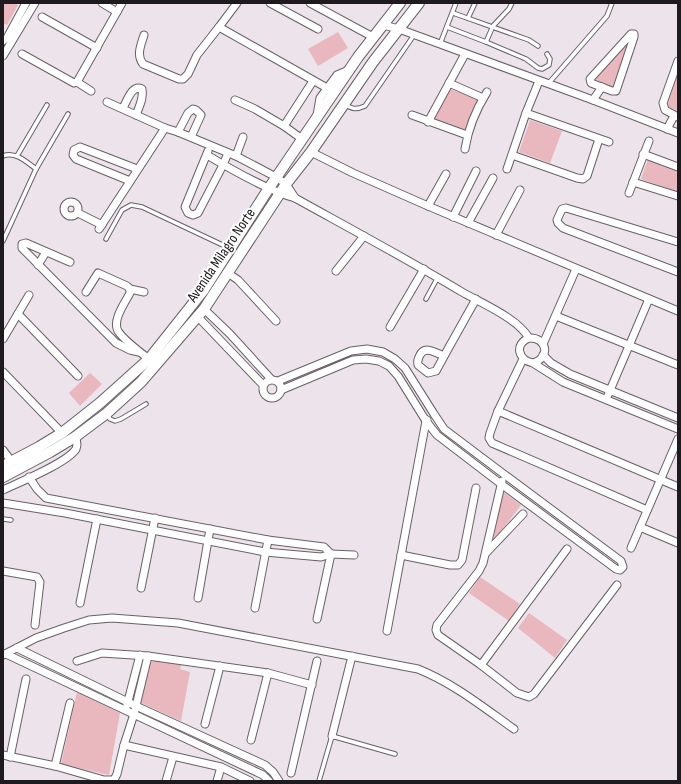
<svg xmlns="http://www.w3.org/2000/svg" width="681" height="784" font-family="'Sofia Sans Condensed',sans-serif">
  <rect width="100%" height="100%" fill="#ede3eb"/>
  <g fill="#e9b7be">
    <polygon points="3,3 15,3 18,5 7,25 3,23"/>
    <polygon points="338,32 348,48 318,66 308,49"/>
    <polygon points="630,39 612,88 595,79"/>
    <polygon points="678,73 678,111 667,106"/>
    <polygon points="450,89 479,100 466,132 432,119"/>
    <polygon points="530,120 562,131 550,163 519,152"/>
    <polygon points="648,159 678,171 678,192 641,179"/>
    <polygon points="90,373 102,384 80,406 69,393"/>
    <polygon points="502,491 521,505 493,542"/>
    <polygon points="480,577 520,604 509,621 469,593"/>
    <polygon points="529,613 567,640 555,658 518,628"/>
    <polygon points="157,660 182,663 180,669 190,672 181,721 141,703 150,663"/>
    <polygon points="77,692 120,713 109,775 61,764"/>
  </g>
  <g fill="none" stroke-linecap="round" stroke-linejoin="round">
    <g stroke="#696067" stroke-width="5.5">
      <g id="service">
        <polyline points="453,13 529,40 538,46"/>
        <polyline points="468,18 475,3"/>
        <polyline points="447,27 486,42 526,59 538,68 542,69 549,65 550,59 547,54"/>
        <polyline points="486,42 493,26 509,9 512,3"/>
        <polyline points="440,44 456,3"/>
        <polyline points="548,84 607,16 612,3"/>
        <path d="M 345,105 C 353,109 356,110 365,106 L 414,35"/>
        <path d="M 3,156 C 15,151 27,162 36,169 L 3,241"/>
        <polyline points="17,156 47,105"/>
        <polyline points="36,169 68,114"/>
        <polyline points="106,239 122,210 131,205 142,207 229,248"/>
        <polyline points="426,299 438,277"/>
        <polyline points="107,414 110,419 115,421 121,419 146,404"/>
        <polyline points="3,519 11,520"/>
        <polyline points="319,781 332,736 395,754"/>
      </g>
    </g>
    <g stroke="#696067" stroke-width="9">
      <g id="minor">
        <polyline points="102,3 117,12"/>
        <polyline points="270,3 318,29"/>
        <polyline points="310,3 373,37"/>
        <polyline points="42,17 97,48"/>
        <polyline points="383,25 399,29 593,100 678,133"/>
        <polyline points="219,27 327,88"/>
        <polygon points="631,34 634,34 634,37 616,91 612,91 591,83 590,79"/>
        <path d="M 144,35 C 141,45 136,55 143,64 L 179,79 L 183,79 L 188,74 L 197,55 L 219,27 L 237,3"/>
        <polyline points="3,41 7,38 26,3"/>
        <polyline points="22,54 74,83 77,82 122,3"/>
        <polyline points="3,56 35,3"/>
        <polyline points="678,61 663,103 665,110 678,117"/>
        <polyline points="77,82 91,91"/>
        <polyline points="449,83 483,98"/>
        <polyline points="235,100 255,109 284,126 313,81"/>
        <polyline points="593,100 602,87"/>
        <polyline points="107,102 165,128 178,132 236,156 276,177 286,184 295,198"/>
        <path d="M 123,108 C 127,101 132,84 142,89 C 144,98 139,107 136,115"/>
        <polyline points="526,113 609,142"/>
        <polyline points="317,115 320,98 337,75 349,70"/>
        <polyline points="412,115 467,135"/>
        <polyline points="428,122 465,54"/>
        <polyline points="284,126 302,139"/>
        <polyline points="667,129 674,116"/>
        <polyline points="178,132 188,113 193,109 196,110 201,115 191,137"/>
        <path d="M 465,149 C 468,129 477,108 487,92"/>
        <polyline points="208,151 185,207 188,213 193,215 198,213 223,165 228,153"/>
        <polyline points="311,152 353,173 428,206 678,311"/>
        <polyline points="643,154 678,167"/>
        <path d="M 207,155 C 232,170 267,190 295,198 C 351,229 407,259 462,292 C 483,304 517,318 529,338"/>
        <polyline points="512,155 577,178 583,179 587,176 599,139"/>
        <polyline points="236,156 243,137"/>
        <polyline points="507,169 526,113 539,81"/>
        <polyline points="130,181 76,159 73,155 74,150 80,147 137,169"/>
        <polyline points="633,182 678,196"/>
        <polyline points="629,193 649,141"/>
        <circle cx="71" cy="209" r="7"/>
        <polyline points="428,206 446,174"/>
        <polyline points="78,213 102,225"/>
        <polyline points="453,217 476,171"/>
        <polyline points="468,223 493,178"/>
        <polyline points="99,229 165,128"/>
        <polyline points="496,235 520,190"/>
        <polyline points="678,242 566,208 562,209 557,220 558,223 563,228 678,272"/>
        <polyline points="70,262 26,243 22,244 22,248 116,343 130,350 139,352"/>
        <polyline points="38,265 46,252"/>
        <polyline points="336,271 364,236"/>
        <polyline points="228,273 238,280 276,321"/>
        <polyline points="130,289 144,292"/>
        <path d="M 86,292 L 98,273 L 127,286 L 130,289 L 130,293 C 125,303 112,320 118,331 C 123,339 141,353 149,359"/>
        <polyline points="204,309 230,334 271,379"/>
        <polyline points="18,314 78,376"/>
        <polyline points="197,316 263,385"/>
        <polyline points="556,316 678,365"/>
        <polyline points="390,327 424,269"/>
        <polyline points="3,339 29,295"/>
        <polyline points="543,344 576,269"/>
        <polyline points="543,355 551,363 570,374 678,418"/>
        <path d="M 444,356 C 436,353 425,345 420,355 C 418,359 417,361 418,365 L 428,373 L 436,371 L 448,349 L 476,299"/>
        <polyline points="523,359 498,411 490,433 489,438 492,443 647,510"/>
        <path d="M 533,363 C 551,358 547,337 529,338 C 514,344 518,360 533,363 L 563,382 L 678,429"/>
        <polyline points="3,372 62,433"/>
        <circle cx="272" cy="389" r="9"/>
        <polyline points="278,381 351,351 367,349 383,352 395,359 405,368 434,414 444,429 505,475 621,561 623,567 620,570 616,569 501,484 437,435 426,421 398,376 389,366 379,361 366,359 353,360 281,390"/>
        <polyline points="608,395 649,299"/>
        <polyline points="498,411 678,487"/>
        <polyline points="3,450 12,462"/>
        <polyline points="29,477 37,489 46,498 268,540 324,547 331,554"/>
        <polyline points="502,481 483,563 479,571 437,625 436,630 438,635 481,665 517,693 529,697 534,694 617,585"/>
        <path d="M 3,490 C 20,482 67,463 76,449 C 78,444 77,441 75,437"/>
        <polyline points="3,503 65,513 265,552 321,557 331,554 354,555"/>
        <polyline points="640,527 678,543"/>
        <polyline points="631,548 678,439"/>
        <polyline points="486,553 523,514"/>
        <polyline points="401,555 450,565 458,565 462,560 476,488"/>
        <polyline points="3,571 37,577 40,582 35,625"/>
        <polyline points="141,588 155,518"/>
        <polyline points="198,598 210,529"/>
        <polyline points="80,603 97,519"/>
        <polyline points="255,608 268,540"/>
        <polyline points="317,619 331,554"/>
        <polyline points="387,631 426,421 427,420"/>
        <polyline points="17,648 136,706 265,765 273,772 279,781"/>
        <polyline points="6,654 263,775 269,781"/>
        <path d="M 3,655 L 36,638 L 64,628 L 89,620 L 112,618 L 178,623 L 418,669 C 453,683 483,707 514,729"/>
        <polyline points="77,661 102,653 148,656 268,673 312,685"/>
        <polyline points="481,665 567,549"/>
        <polyline points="127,705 140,655"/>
        <polyline points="205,724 220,666"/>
        <polyline points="332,736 352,656"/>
        <polyline points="251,740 268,673"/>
        <polyline points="124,745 221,767 250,781"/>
        <polyline points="3,755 55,766 104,780 114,780"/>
        <polyline points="10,757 26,679"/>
        <polyline points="55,766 70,703"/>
        <polyline points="291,773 317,661"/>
        <polyline points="114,780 117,774 124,745 134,714 148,656"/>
        <polyline points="166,781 173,757"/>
        <polyline points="217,781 221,767"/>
      </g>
    </g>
    <g stroke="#696067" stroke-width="12">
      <g id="secondary">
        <polyline points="3,466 39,447 62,433 100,403 149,359 203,291 269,188 358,57 400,3"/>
        <polyline points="3,477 50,452 75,437 107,413 141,382 204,309 286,184 311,152 373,62 419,3"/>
      </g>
    </g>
    <use href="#service" stroke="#fff" stroke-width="3.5"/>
    <use href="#minor" stroke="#fff" stroke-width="7"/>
    <use href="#secondary" stroke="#fff" stroke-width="10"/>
  </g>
  <g text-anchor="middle" stroke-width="4" stroke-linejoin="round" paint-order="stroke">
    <g font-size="15" fill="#1e1a1d" stroke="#fff">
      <text transform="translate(221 255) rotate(-56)" y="5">Avenida Milagro Norte</text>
    </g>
  </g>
  <rect width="681" height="784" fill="none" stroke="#1e1a1d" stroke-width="8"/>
</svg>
